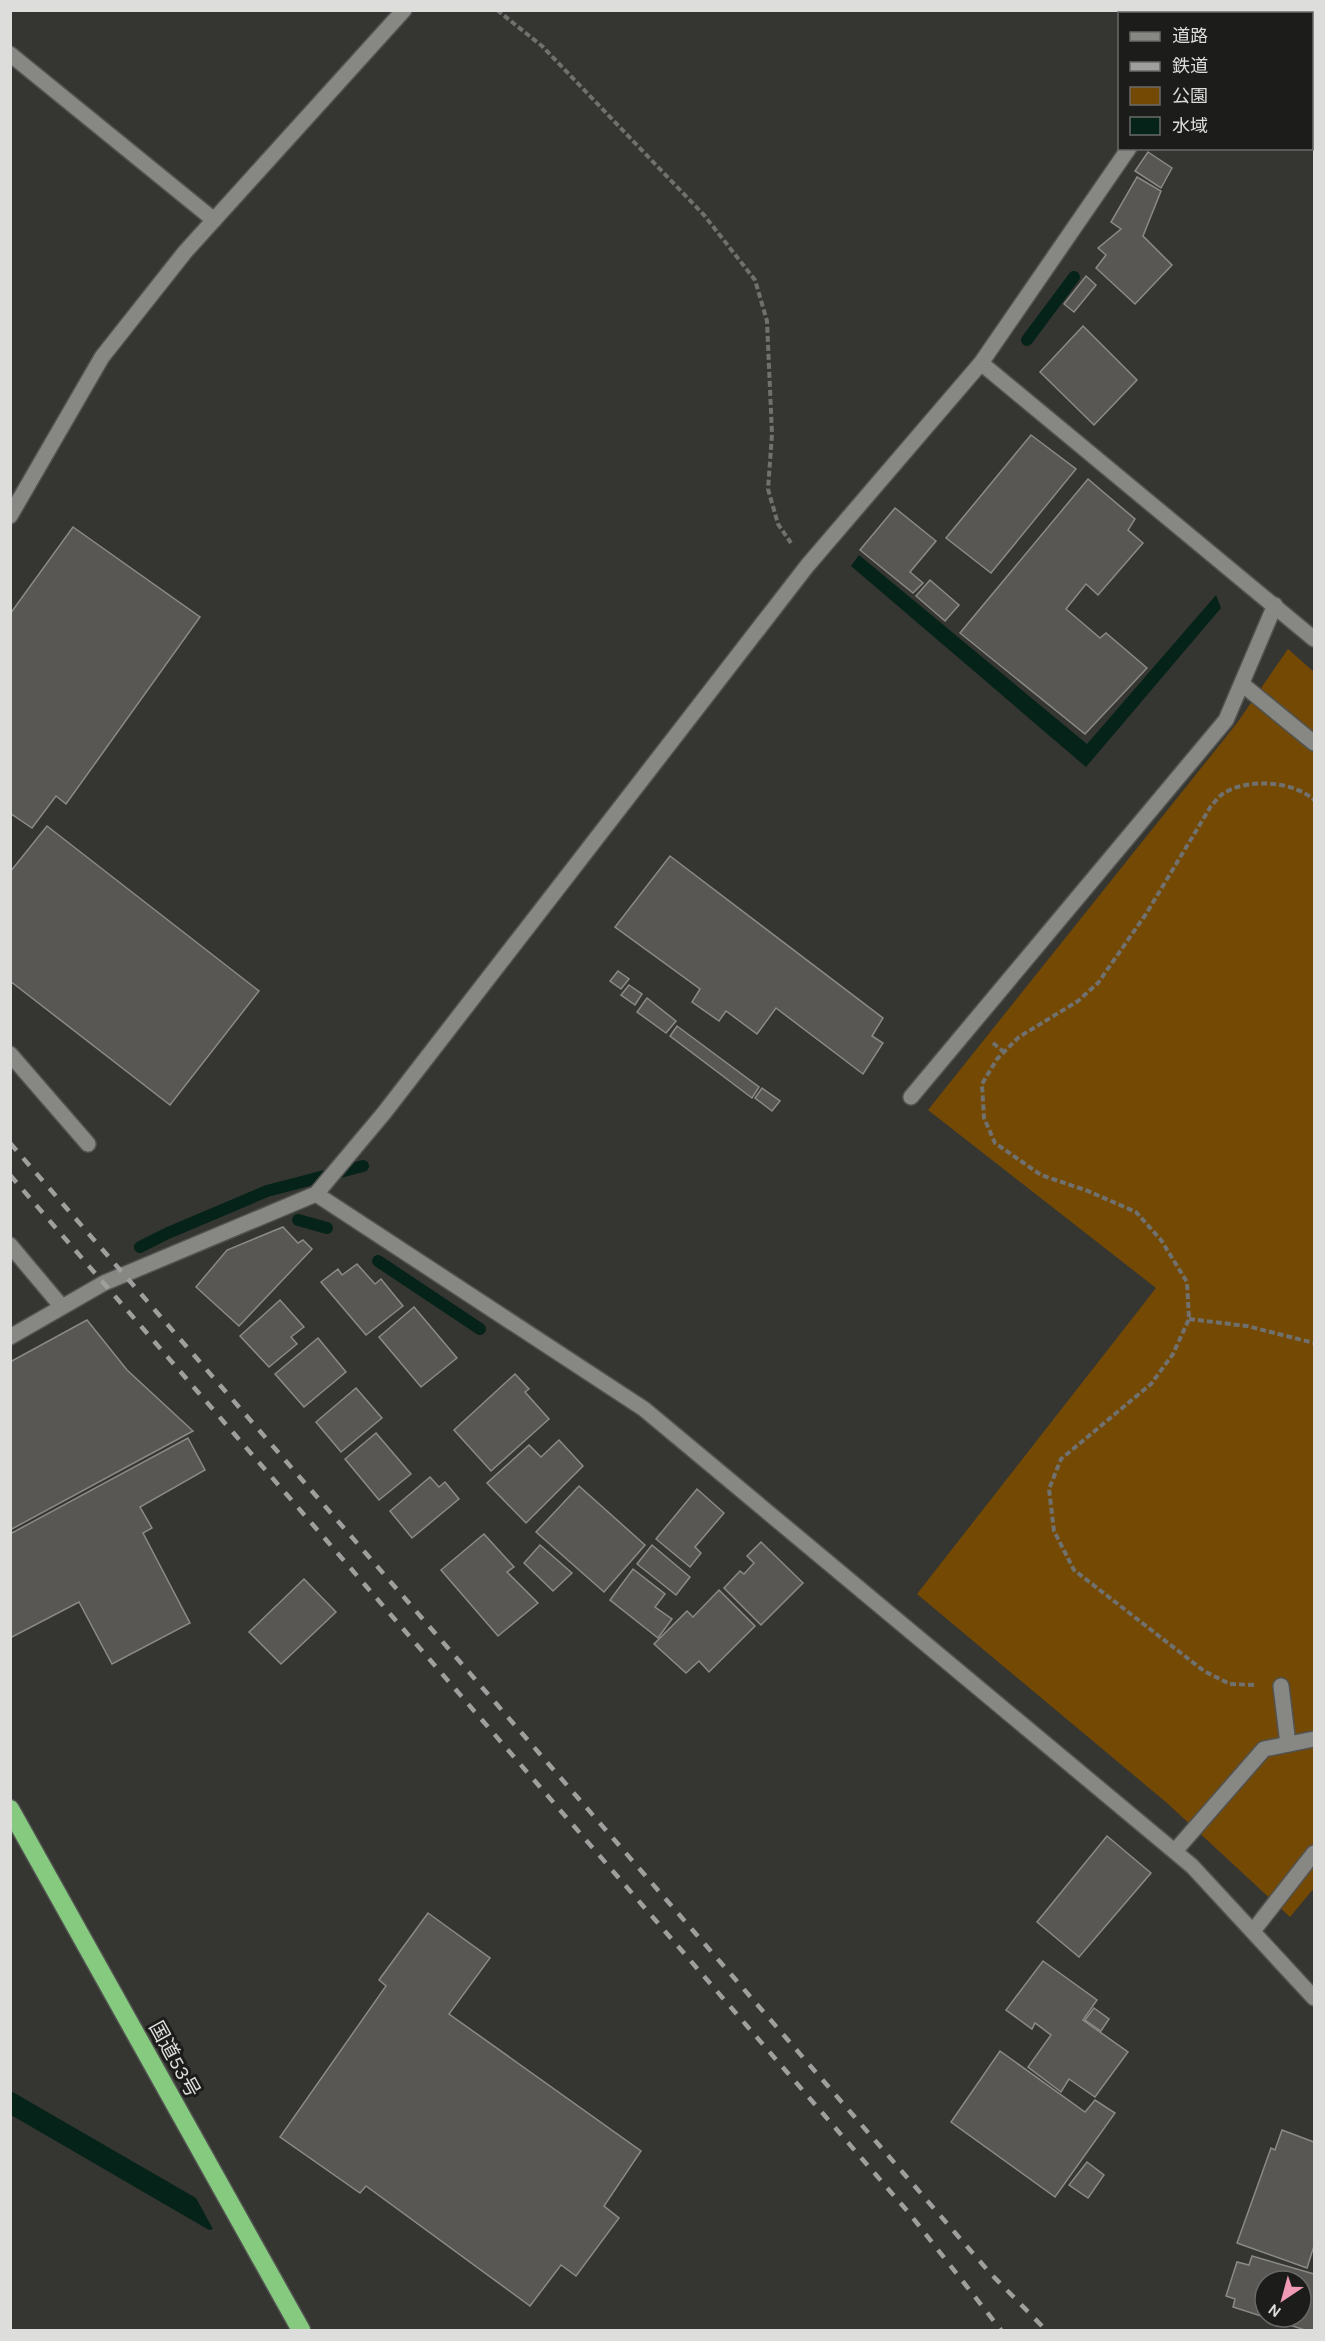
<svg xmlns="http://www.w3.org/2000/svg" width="1325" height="2341" font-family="Karla,'Noto Sans JP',sans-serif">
  <rect width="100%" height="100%" fill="#353632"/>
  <polygon fill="#744904" points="1288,649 1314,672 1314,1888 1290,1917 1167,1803 917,1594 1156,1288 928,1110 1237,723"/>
  <g fill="#062319">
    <polygon points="859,555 1087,744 1216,595 1221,608 1086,767 851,566"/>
    <polygon points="11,2091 196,2198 213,2229 209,2230 11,2115"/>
  </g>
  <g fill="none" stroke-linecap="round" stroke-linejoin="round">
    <g stroke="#062319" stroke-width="12">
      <polyline points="1027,340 1074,277"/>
      <polyline points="298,1220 327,1228"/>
      <polyline points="140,1247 168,1233 267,1191 363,1166"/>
      <polyline points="378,1261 480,1329"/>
    </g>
  </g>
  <g fill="#585754" stroke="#8b8a86" stroke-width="1.5" fill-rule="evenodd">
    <polygon points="1148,152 1172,168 1161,188 1135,171"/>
    <polygon points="1137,177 1161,191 1143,236 1172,265 1135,304 1096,268 1106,255 1098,248 1121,229 1111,222"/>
    <polygon points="1086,276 1096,285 1074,312 1064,304"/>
    <polygon points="1083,326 1137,380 1094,425 1040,372"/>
    <polygon points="1031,435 1076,469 991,573 946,538"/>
    <polygon points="1088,479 1135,519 1128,530 1143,543 1098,595 1086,584 1066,609 1100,638 1106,633 1147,668 1085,734 960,633"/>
    <polygon points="895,508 936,541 910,572 923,583 913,593 860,550"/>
    <polygon points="73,527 200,617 66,804 56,796 32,828 10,813 10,614"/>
    <polygon points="930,580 959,605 945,621 916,596"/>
    <polygon points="47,826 259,991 170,1105 10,981 10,872"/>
    <polygon points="670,856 883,1018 872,1036 883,1043 863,1074 776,1008 757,1034 726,1011 719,1021 692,1002 700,989 615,927"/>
    <polygon points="618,971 629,979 621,989 610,981"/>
    <polygon points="629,985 642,994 635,1005 621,995"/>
    <polygon points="647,998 676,1021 666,1033 637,1012"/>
    <polygon points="677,1026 759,1087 752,1098 670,1036"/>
    <polygon points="762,1088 780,1101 772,1111 755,1098"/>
    <polygon points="283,1227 298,1243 303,1240 312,1249 239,1326 196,1287 227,1250"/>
    <polygon points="357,1264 375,1284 381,1279 403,1306 366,1335 321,1282 338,1269 342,1275"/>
    <polygon points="280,1300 304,1327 291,1337 297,1344 269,1367 240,1336"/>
    <polygon points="414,1307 457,1358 421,1387 379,1337"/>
    <polygon points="87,1320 127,1370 193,1431 10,1530 10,1362"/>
    <polygon points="318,1338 346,1372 304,1407 275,1374"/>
    <polygon points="515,1374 529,1389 525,1392 549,1419 491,1471 454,1430"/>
    <polygon points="356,1388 382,1418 341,1452 316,1422"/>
    <polygon points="376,1433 411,1474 379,1500 345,1459"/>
    <polygon points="188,1438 205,1470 140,1507 152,1528 143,1533 190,1623 112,1664 79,1602 10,1638 10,1534"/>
    <polygon points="559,1440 583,1466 526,1523 487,1483 529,1445 541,1457"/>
    <polygon points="430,1477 439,1487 445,1482 459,1499 412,1538 390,1511"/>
    <polygon points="579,1486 645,1545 604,1592 536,1532"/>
    <polygon points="697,1489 724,1513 695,1547 701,1553 690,1567 656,1539"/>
    <polygon points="484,1534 514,1567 507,1572 538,1603 498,1636 441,1570"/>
    <polygon points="761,1542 803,1583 761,1625 724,1588 740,1571 744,1574 754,1563 747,1556"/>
    <polygon points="540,1545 572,1573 553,1591 524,1563"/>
    <polygon points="652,1545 690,1577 676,1595 637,1564"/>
    <polygon points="633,1569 665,1594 655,1607 672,1619 658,1638 610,1600"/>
    <polygon points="304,1579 336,1612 281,1664 249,1632"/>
    <polygon points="719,1590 755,1626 709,1672 699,1661 686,1673 654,1644 687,1611 693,1617"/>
    <polygon points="1107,1836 1151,1873 1079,1957 1037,1922"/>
    <polygon points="428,1913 490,1958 449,2014 641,2151 604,2206 619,2218 576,2276 561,2265 530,2306 366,2186 360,2193 280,2137 386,1986 379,1980"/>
    <polygon points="1043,1961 1097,2000 1083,2020 1128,2052 1095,2097 1069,2079 1061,2092 1028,2067 1051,2035 1035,2023 1032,2029 1006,2010"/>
    <polygon points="1094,2008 1109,2019 1101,2031 1085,2020"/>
    <polygon points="1000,2051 1085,2112 1095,2100 1115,2113 1055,2197 951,2122"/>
    <polygon points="1282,2130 1314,2142 1314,2246 1307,2268 1237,2243 1271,2148 1275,2150"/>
    <polygon points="1087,2162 1104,2175 1088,2198 1069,2185"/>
    <path d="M 1252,2256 L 1314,2274 L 1314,2271 L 1314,2330 L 1305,2330 L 1233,2307 L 1235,2299 L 1226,2296 L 1237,2262 L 1249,2265 ZM 1265,2281 L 1301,2281 L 1301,2317 L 1265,2317 Z"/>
  </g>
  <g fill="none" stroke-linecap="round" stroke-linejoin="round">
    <g stroke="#525350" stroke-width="18">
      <g id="minor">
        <polyline points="1145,10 1147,14"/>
        <polyline points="1193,14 1195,10"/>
        <polyline points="10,54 214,220"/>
        <polyline points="981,363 1314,639"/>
        <polyline points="10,516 102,357 185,252 404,10"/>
        <polyline points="1242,684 1314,743"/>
        <polyline points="10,1054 88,1144"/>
        <polyline points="911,1097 1226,720 1275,605"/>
        <polyline points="316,1194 644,1409 1192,1866 1314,1998"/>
        <polyline points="10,1245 62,1307"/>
        <polyline points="10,1337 104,1283 316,1194 384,1113 807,566 981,363 1129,148"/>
        <polyline points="1281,1686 1288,1744"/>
        <polyline points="1175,1851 1264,1749 1314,1739"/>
        <polyline points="1253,1931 1314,1853"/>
      </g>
    </g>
    <g stroke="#525350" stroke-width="21">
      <polyline id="highway" points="10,1809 301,2330"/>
    </g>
    <g stroke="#70716e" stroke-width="4" stroke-dasharray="6 3" stroke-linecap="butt">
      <polyline points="497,10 542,46 704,215 755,280 767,321 772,434 768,489 778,524 791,543"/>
      <polyline points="993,1043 1004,1052"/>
      <polyline points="1189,1319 1247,1326 1314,1343"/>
      <path d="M 1254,1685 L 1230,1684 L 1204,1671 L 1074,1570 L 1054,1531 L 1049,1489 L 1061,1459 L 1151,1384 L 1173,1354 L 1189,1319 L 1187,1282 L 1161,1240 L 1136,1212 L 1088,1191 L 1041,1175 L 995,1143 L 984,1118 L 982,1084 L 997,1059 L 1019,1037 L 1078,1001 L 1098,983 L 1146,914 L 1211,806 C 1215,802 1219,796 1224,793 C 1248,778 1294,781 1314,800"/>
    </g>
    <use href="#minor" stroke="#878884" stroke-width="15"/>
    <use href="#highway" stroke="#85ca7f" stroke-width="18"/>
    <g stroke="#9fa09d" stroke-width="4.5" stroke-dasharray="10 10" stroke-linecap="butt">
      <polyline points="10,1143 990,2273 1046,2330"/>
      <polyline points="10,1175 909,2213 1001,2330"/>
    </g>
  </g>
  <g text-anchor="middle" stroke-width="6" stroke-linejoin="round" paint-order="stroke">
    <g font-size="20" fill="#dddedc" stroke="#1c1d1b">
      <text transform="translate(175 2059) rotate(61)" y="7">国道53号</text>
    </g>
  </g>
  <rect width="1325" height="2341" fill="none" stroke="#dddedc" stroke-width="24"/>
  <rect x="1118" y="12" width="195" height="138" fill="#1c1d1b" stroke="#696a68" stroke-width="1.5"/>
  <rect x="1130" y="32" width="30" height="9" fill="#878884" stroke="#696a68" stroke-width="1.5"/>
  <text x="1172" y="42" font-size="18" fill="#dddedc">道路</text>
  <rect x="1130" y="62" width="30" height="9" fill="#9fa09d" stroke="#696a68" stroke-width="1.5"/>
  <text x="1172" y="72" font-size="18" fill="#dddedc">鉄道</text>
  <rect x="1130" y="87" width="30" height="18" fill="#744904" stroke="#696a68" stroke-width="1.5"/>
  <text x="1172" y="102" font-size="18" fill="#dddedc">公園</text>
  <rect x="1130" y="117" width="30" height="18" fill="#062319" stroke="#696a68" stroke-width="1.5"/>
  <text x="1172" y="132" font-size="18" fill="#dddedc">水域</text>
  <g transform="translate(1283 2299) rotate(216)"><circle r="28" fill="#1c1d1b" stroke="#696a68" stroke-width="1.5"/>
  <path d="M0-4.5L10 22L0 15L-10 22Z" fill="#f09ab6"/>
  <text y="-9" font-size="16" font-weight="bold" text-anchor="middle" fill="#dddedc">N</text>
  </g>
</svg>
